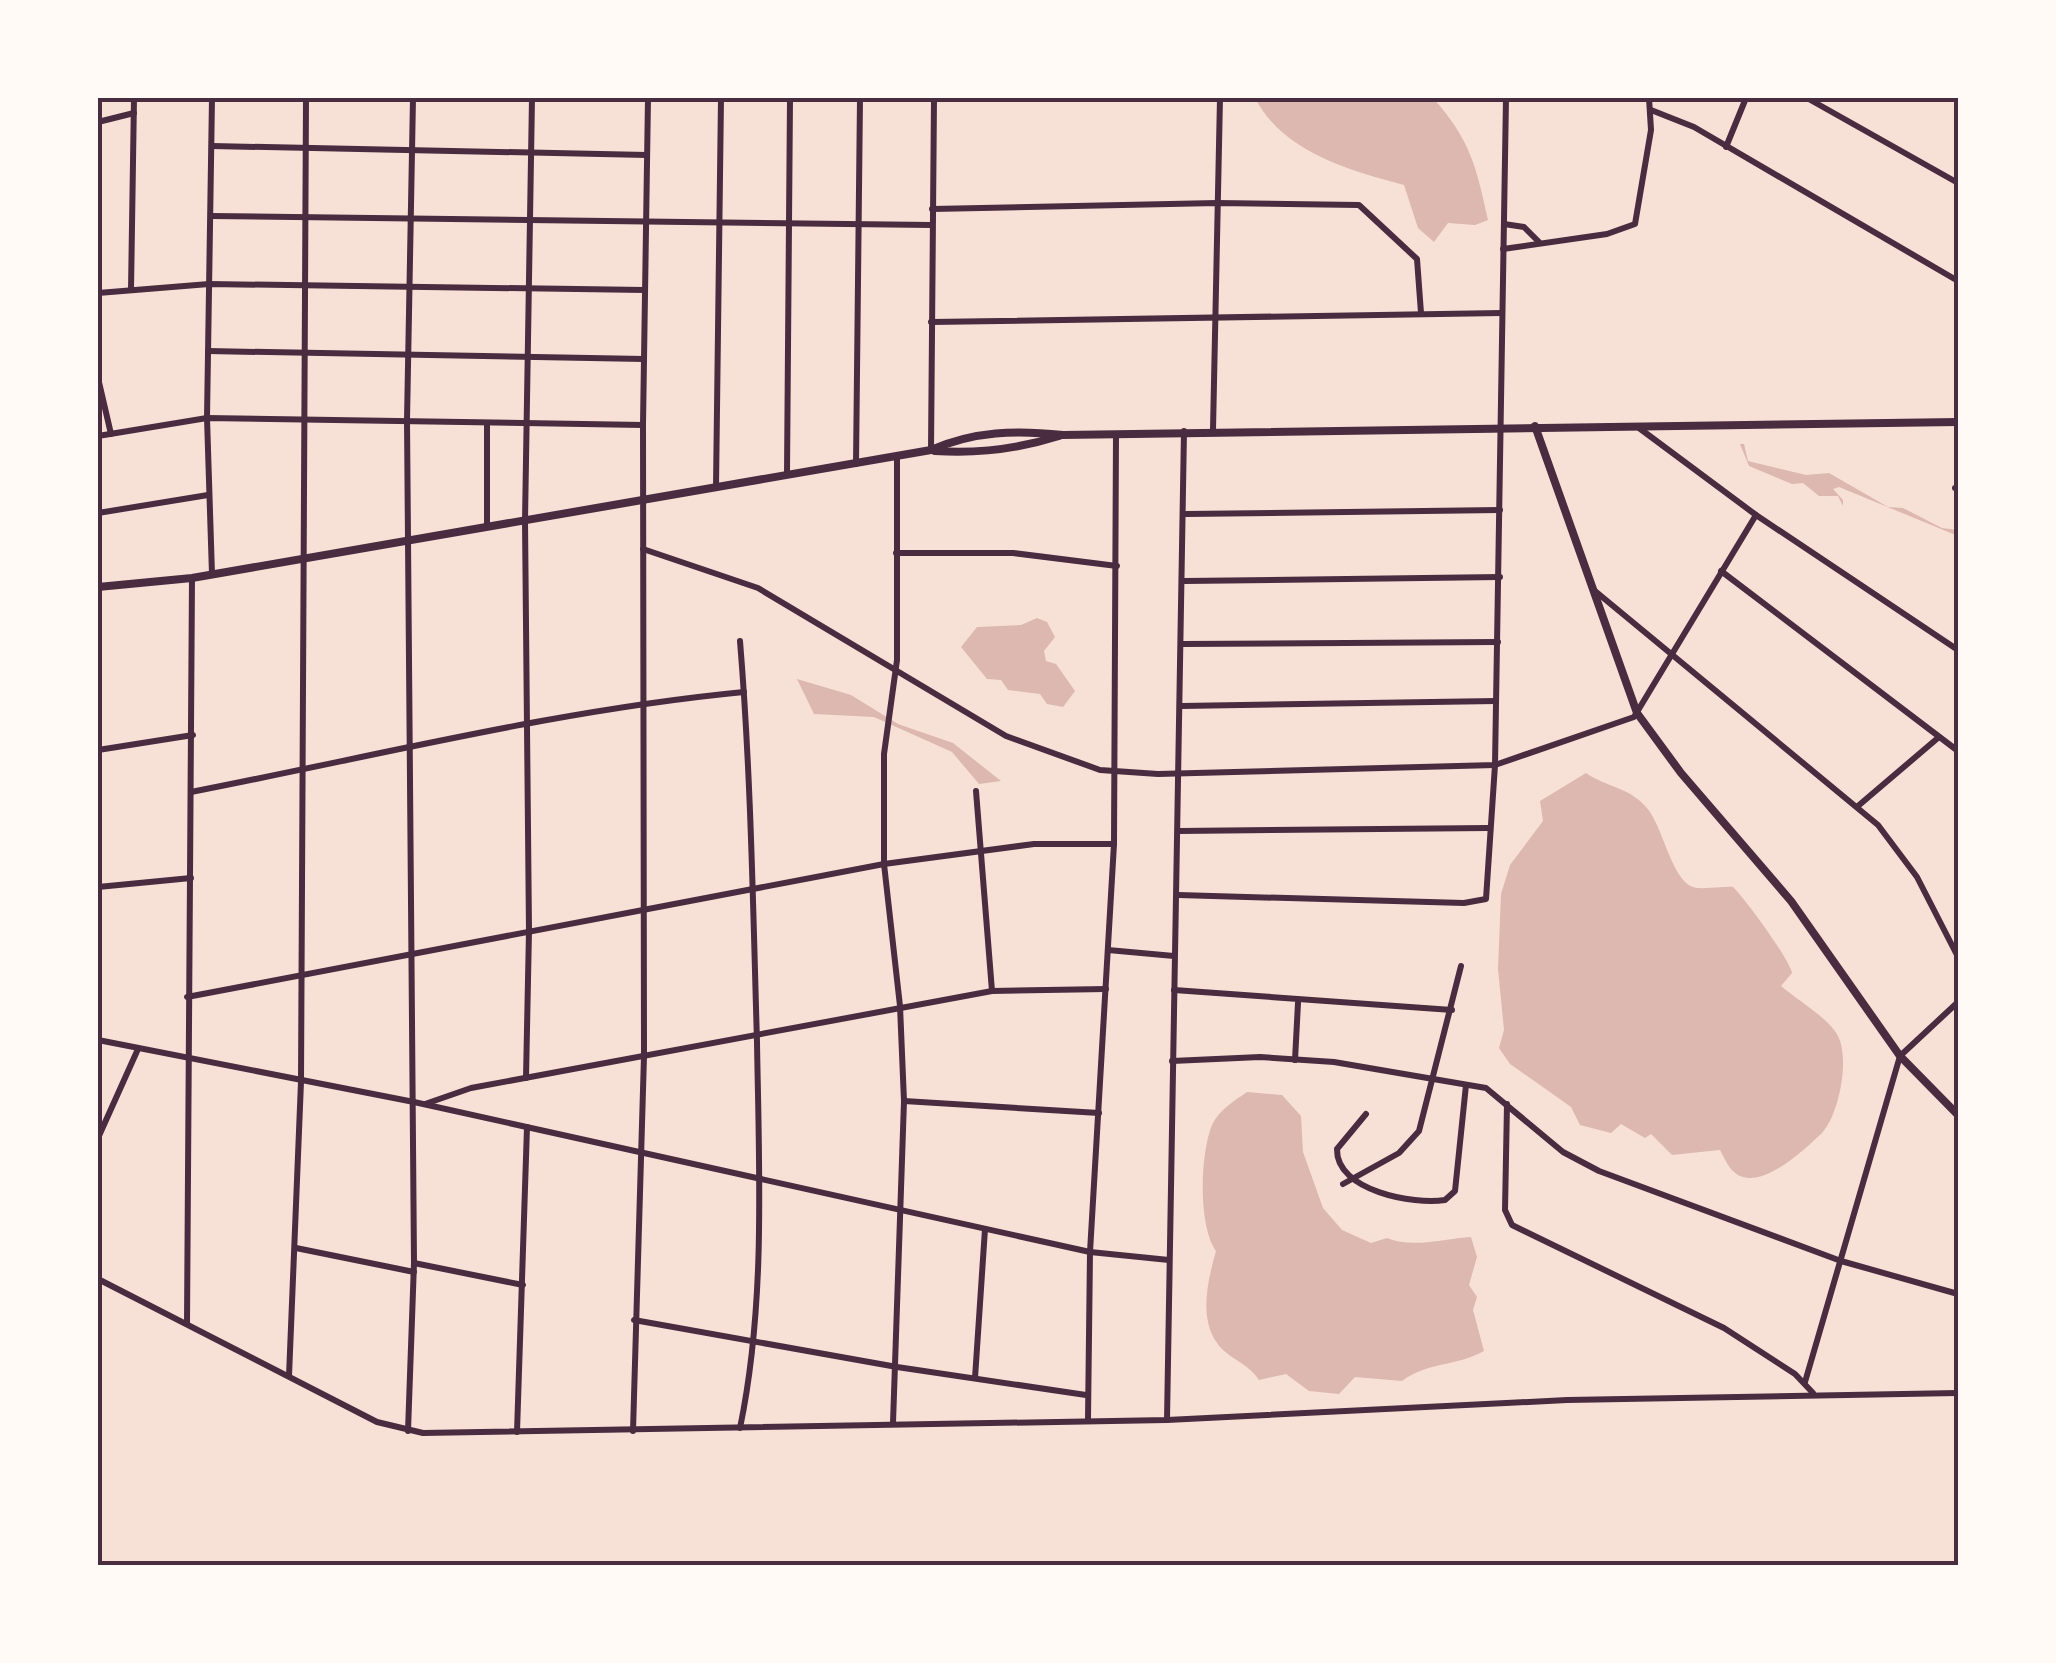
<svg xmlns="http://www.w3.org/2000/svg" width="2056" height="1663" font-family="'PT Sans Narrow',sans-serif">
  <rect width="100%" height="100%" fill="#f7e1d7"/>
  <g fill="#dcb8b0">
    <path d="M 1255,98 L 1433,98 C 1471,141 1476,166 1488,220 L 1475,225 L 1448,223 L 1434,242 L 1418,228 L 1404,185 C 1348,170 1283,152 1255,98 Z"/>
    <polygon points="1740,444 1744,444 1748,461 1806,475 1829,473 1888,507 1903,508 1942,528 1958,530 1958,536 1839,487 1833,489 1843,500 1843,506 1838,496 1819,496 1803,483 1792,484 1749,466"/>
    <polygon points="1037,618 1047,622 1055,637 1044,651 1046,661 1056,664 1075,691 1063,707 1047,704 1040,694 1008,690 1001,680 987,679 961,647 977,627 1021,625"/>
    <polygon points="797,679 851,695 898,724 953,743 1001,781 979,784 952,752 874,717 814,714"/>
    <path d="M 1586,773 C 1606,787 1629,787 1646,807 C 1663,825 1671,880 1693,887 C 1703,890 1722,886 1733,887 C 1744,897 1790,960 1792,973 L 1781,986 C 1797,1000 1829,1018 1838,1036 C 1850,1059 1839,1115 1822,1133 C 1804,1150 1763,1189 1738,1175 C 1729,1170 1725,1159 1720,1150 L 1672,1155 L 1651,1134 L 1645,1138 L 1621,1124 L 1611,1133 L 1580,1125 L 1571,1107 L 1510,1064 L 1499,1048 L 1504,1030 L 1498,969 L 1501,894 L 1510,865 L 1543,821 L 1540,801 Z"/>
    <path d="M 1247,1092 L 1282,1095 L 1301,1116 L 1303,1152 L 1323,1208 L 1342,1230 L 1371,1243 L 1387,1238 C 1413,1249 1446,1238 1471,1237 L 1477,1257 L 1469,1285 L 1477,1297 L 1473,1310 L 1484,1351 C 1455,1367 1429,1361 1402,1381 L 1355,1377 L 1339,1394 L 1309,1391 L 1286,1374 L 1259,1380 C 1249,1365 1235,1361 1223,1350 C 1197,1325 1207,1283 1216,1251 C 1198,1226 1200,1154 1212,1125 C 1219,1110 1234,1101 1247,1092 Z"/>
  </g>
  <g fill="none" stroke-linecap="round" stroke-linejoin="round">
    <g stroke="#4a2c40" stroke-width="6">
      <polyline points="1807,98 1958,183"/>
      <polyline points="1651,110 1694,127 1958,281"/>
      <polyline points="98,122 134,113"/>
      <polyline points="212,146 647,155"/>
      <polyline points="1726,147 1746,98"/>
      <polyline points="932,209 1217,203 1359,205 1417,259 1421,313"/>
      <polyline points="211,216 932,225"/>
      <polyline points="1504,224 1524,227 1539,242"/>
      <polyline points="1503,249 1607,234 1635,224 1651,130 1649,98"/>
      <polyline points="131,290 134,98"/>
      <polyline points="98,293 209,284 645,290"/>
      <polyline points="931,322 1502,313"/>
      <polyline points="208,351 644,359"/>
      <polyline points="98,378 111,434"/>
      <polyline points="487,423 487,527"/>
      <polyline points="1639,428 1756,515 1958,650"/>
      <polyline points="1213,430 1220,98"/>
      <polyline points="98,436 207,418 643,425"/>
      <polyline points="931,450 934,98"/>
      <polyline points="856,464 860,98"/>
      <polyline points="787,473 790,98"/>
      <polyline points="716,487 721,98"/>
      <polyline points="1955,488 1958,488"/>
      <polyline points="98,513 208,495"/>
      <polyline points="1186,514 1500,510"/>
      <polyline points="643,549 758,588 1006,736 1100,770 1158,774 1495,765 1634,717 1756,515"/>
      <polyline points="896,553 1013,553 1117,566"/>
      <polyline points="1721,571 1958,751"/>
      <polyline points="212,574 207,418 212,98"/>
      <polyline points="1184,581 1500,577"/>
      <polyline points="1595,591 1878,825 1917,877 1958,957"/>
      <polyline points="1182,644 1498,642"/>
      <polyline points="1181,706 1496,701"/>
      <polyline points="98,750 193,735"/>
      <polyline points="976,791 992,991"/>
      <path d="M 191,792 C 376,756 557,710 744,692"/>
      <polyline points="1858,806 1939,737"/>
      <polyline points="1179,831 1489,828"/>
      <polyline points="98,887 191,878"/>
      <polyline points="1178,895 1464,903 1486,899 1495,765 1506,98"/>
      <polyline points="1108,950 1174,956"/>
      <polyline points="1174,990 1452,1010"/>
      <polyline points="187,997 884,864 1034,844 1114,844"/>
      <polyline points="98,1040 414,1102 1090,1252 1169,1260"/>
      <polyline points="1295,1060 1298,1003"/>
      <polyline points="1172,1061 1260,1057 1334,1062 1486,1088 1563,1152 1599,1171 1841,1261 1958,1294"/>
      <polyline points="526,1078 529,931 525,521 532,98"/>
      <polyline points="904,1101 1099,1113"/>
      <polyline points="425,1104 471,1088 992,991 1106,989"/>
      <polyline points="1507,1104 1505,1210 1512,1225 1724,1328 1795,1374 1813,1393"/>
      <path d="M 1366,1114 L 1337,1149 C 1336,1191 1414,1205 1445,1200 L 1455,1191 L 1466,1085"/>
      <polyline points="98,1138 138,1049"/>
      <polyline points="1343,1184 1399,1153 1419,1131 1461,966"/>
      <polyline points="296,1248 414,1272"/>
      <polyline points="414,1263 523,1285"/>
      <polyline points="98,1279 377,1422 423,1433 1167,1420 1567,1400 1958,1393"/>
      <polyline points="634,1320 897,1367 1086,1395"/>
      <polyline points="187,1323 192,578"/>
      <polyline points="289,1376 301,1082 306,98"/>
      <polyline points="975,1378 985,1229"/>
      <polyline points="1805,1382 1900,1056 1958,1002"/>
      <polyline points="1088,1419 1090,1252 1114,844 1116,434"/>
      <polyline points="1167,1420 1184,431"/>
      <polyline points="893,1423 904,1101 900,1006 884,864 884,754 897,660 897,457"/>
      <path d="M 740,1428 C 766,1303 759,1169 757,1042 C 753,908 751,775 740,641"/>
      <polyline points="408,1431 414,1263 407,420 413,98"/>
      <polyline points="633,1431 644,1056 643,425 648,98"/>
      <polyline points="517,1432 527,1127"/>
    </g>
    <g stroke="#4a2c40" stroke-width="8">
      <polyline points="1535,426 1637,713 1681,773 1791,901 1900,1056 1958,1115"/>
      <path d="M 935,451 C 978,454 1018,449 1059,436"/>
      <path d="M 98,587 L 192,578 L 931,450 C 974,431 1016,430 1063,435 L 1958,422"/>
    </g>
  </g>
  <rect width="2056" height="1663" fill="none" stroke="#fffaf5" stroke-width="200"/>
  <rect x="100" y="100" width="1856" height="1463" fill="none" stroke="#4a2c40" stroke-width="4"/>
</svg>
